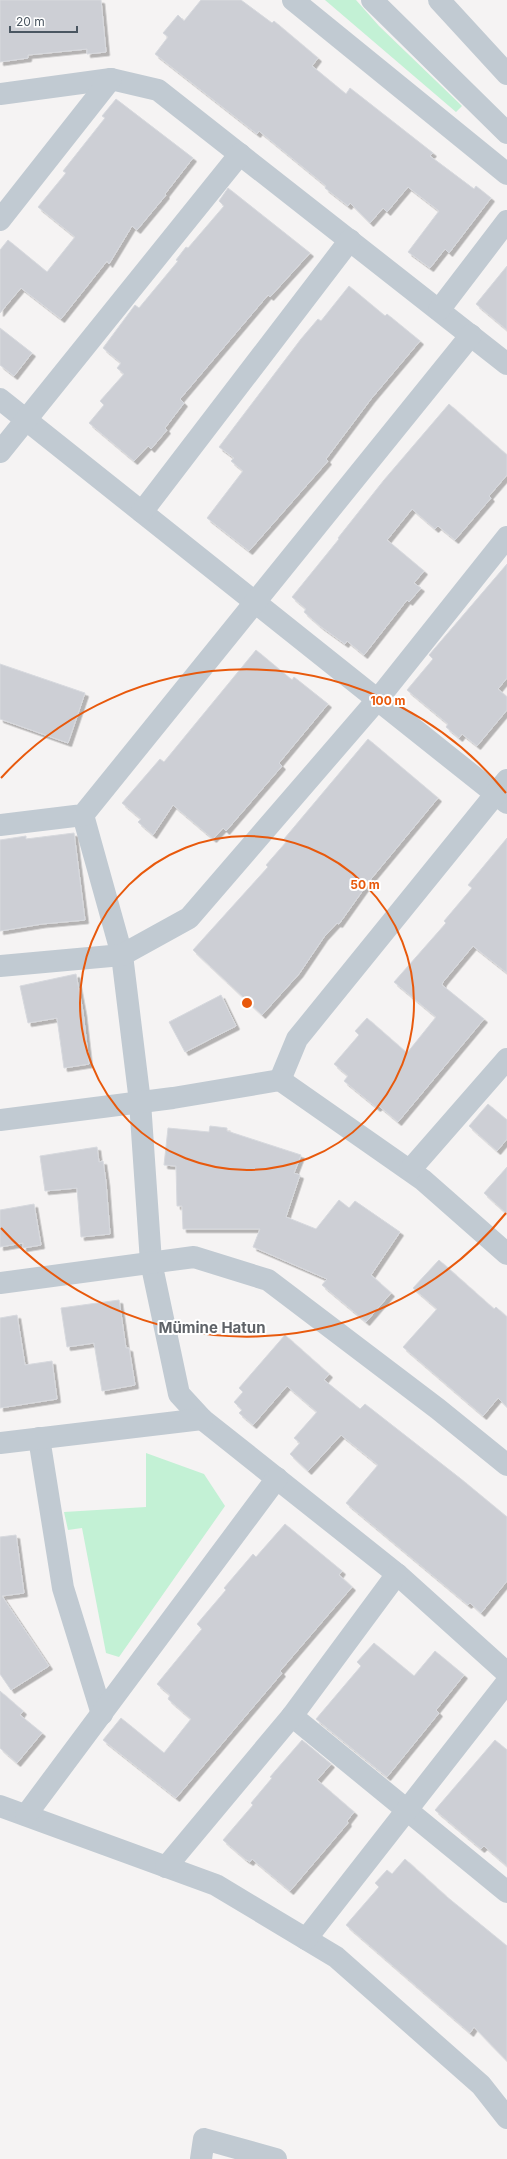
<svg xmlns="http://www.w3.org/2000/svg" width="507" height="2159" font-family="Inter,sans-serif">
  <defs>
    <filter id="shadow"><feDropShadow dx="3.5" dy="3.5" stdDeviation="0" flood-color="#0004"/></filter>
  </defs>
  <rect width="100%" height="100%" fill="#f5f3f3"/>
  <g fill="#c3f1d5">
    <polygon points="325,0 356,0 379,26 462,106 456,112"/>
    <polygon points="146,1453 204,1474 225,1506 119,1657 106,1653 82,1528 68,1530 64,1512 146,1507"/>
  </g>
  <g fill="#cdcfd5" stroke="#d7d9de" filter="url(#shadow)">
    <polygon points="0,0 101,0 106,52 87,54 87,49 28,55 28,58 0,62"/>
    <polygon points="201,0 241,0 272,23 274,21 318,58 312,66 346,94 350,88 433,153 430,156 474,189 476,186 491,198 449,253 445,249 430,268 408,252 439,211 408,187 387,212 383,208 370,223 350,203 348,206 325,188 326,186 259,131 257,134 155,54 168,37 163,33 178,15 184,21"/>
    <polygon points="116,99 193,158 165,194 166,195 137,230 132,226 109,264 107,261 61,319 21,288 0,313 0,250 8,240 47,272 75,237 38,207 66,173 63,171 105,118 102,116"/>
    <polygon points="228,188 310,253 270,297 268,295 180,399 184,403 165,428 167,430 151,449 148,446 134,461 89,423 104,405 100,401 124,374 117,368 121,363 103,348 135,305 139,308 178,261 176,260 186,247 188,248 224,206 219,201"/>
    <polygon points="507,266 507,330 476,304"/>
    <polygon points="349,286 385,316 387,314 420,341 371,399 326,459 328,461 249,551 207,518 243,471 231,461 234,458 219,447 301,339 318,319 321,321"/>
    <polygon points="0,328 32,353 14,376 0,365"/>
    <polygon points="449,404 507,455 507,475 489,496 491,498 455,540 438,526 435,529 412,509 387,540 424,571 414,583 421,588 409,602 407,600 364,655 347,641 345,644 320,626 304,612 306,609 292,597 339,539 338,538 384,480"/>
    <polygon points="507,564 507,678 498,689 507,697 507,710 477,746 462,734 459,738 446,727 448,724 407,690 433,659 429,655"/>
    <polygon points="256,650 292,680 294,677 328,704 279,763 282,766 226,831 223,828 213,839 173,805 153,835 138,822 141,819 122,803 160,759 164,762"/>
    <polygon points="0,664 85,693 68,743 0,719"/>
    <polygon points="368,739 438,798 371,879 339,924 337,923 324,937 299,974 262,1015 193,950 268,867 266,865 287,841 284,839"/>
    <polygon points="74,833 85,920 42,924 0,931 0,840 26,836 26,839"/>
    <polygon points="507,838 507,973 473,946 443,982 442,985 484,1019 398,1122 379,1106 377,1108 344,1081 348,1076 334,1064 359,1035 355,1031 367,1018 407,1053 436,1017 394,982 446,923 444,921 472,888 468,885"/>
    <polygon points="76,974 83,1012 89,1064 64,1068 57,1018 28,1023 20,986"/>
    <polygon points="221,995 236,1026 185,1052 169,1022"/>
    <polygon points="488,1104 507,1120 507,1139 497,1151 469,1126"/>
    <polygon points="210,1126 227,1128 227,1131 301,1155 294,1173 300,1175 286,1217 316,1229 339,1200 349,1208 355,1201 400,1232 371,1275 391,1293 366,1322 322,1285 327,1279 253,1247 260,1229 183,1229 182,1206 177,1206 176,1166 164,1165 168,1128 209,1132"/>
    <polygon points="97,1147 99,1162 103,1161 106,1182 110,1234 81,1237 77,1188 45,1191 40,1156"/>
    <polygon points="507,1167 507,1214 484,1193"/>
    <polygon points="34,1204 41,1245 23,1248 23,1243 0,1247 0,1210"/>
    <polygon points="439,1260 494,1309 496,1307 507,1317 507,1407 498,1398 483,1416 403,1347 437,1309 413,1288"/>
    <polygon points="119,1300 126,1348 129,1348 135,1385 102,1391 94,1343 67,1347 61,1308"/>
    <polygon points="17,1315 25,1365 52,1361 57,1399 0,1408 0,1318"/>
    <polygon points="285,1335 329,1374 324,1380 360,1409 365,1404 461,1479 507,1517 507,1581 481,1613 470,1603 468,1605 346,1503 378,1465 341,1435 308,1471 290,1454 300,1443 294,1438 317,1412 287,1386 253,1425 239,1413 242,1410 234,1402 243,1392 239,1388"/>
    <polygon points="285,1524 342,1571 339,1575 352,1587 280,1671 282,1673 176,1798 103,1740 121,1718 164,1753 191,1719 168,1699 170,1695 157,1684 202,1629 197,1624 226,1590 224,1588 253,1554 256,1557"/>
    <polygon points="16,1535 24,1593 2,1596 49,1666 11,1690 0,1674 0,1537"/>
    <polygon points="374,1643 414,1676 435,1651 464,1675 436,1710 439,1713 387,1777 316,1719 361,1666 357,1662"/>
    <polygon points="0,1691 23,1711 20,1715 42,1733 17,1763 0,1748"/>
    <polygon points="302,1740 331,1764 317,1780 354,1812 347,1821 348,1823 290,1891 252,1859 250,1862 245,1859 223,1840 253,1805 251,1803 272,1778 270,1777"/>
    <polygon points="495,1740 507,1750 507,1866 484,1846 481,1849 435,1810"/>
    <polygon points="405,1859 447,1897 507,1946 507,2061 474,2027 470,2033 346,1925 379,1887 375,1883 387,1870 392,1874"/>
  </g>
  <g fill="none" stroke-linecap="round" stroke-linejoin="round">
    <g stroke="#c1cad2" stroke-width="22">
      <polyline points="0,94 111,79 158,90 507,364"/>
      <polyline points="0,220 111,79"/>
      <polyline points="439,310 507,221"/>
      <polyline points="0,399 507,803"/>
      <polyline points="0,452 240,154"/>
      <polyline points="142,512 350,240"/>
      <polyline points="83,815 122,955 140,1102 151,1262 179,1394 202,1419 397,1574 507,1673"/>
      <polyline points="0,825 83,815 471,335"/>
      <polyline points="0,966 122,955 189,918 378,699 507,537"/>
      <polyline points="280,1080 297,1039 507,780"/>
      <polyline points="0,1120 173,1098 280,1080 423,1180 507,1254"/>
      <polyline points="410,1170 507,1059"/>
      <polyline points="0,1283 194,1257 268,1280 438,1409 507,1465"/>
      <polyline points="39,1438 63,1588 102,1714"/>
      <polyline points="0,1443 202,1419"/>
      <polyline points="292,1716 507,1892"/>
      <polyline points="0,1806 216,1885 336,1957 481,2085 507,2118"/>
      <polyline points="26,1815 277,1478"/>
      <polyline points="166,1867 292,1716 397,1574"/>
      <polyline points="306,1939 507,1682"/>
      <polyline points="201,2159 204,2139 276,2159"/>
    </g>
    <g stroke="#c1cad2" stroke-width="22">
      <polyline points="293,0 507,174"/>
      <polyline points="372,0 507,133"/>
      <polyline points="439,0 507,74"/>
    </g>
  </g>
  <g fill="none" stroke="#e8590c" stroke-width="2">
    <circle cx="247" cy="1003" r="167"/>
    <path d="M506 1213A333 333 0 0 1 1 1228M1 778A333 333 0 0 1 506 793"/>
  </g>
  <g text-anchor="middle" stroke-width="4" stroke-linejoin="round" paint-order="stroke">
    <g font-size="15" font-weight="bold" fill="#5f6368" stroke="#fff">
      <text x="212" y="1333">Mümine Hatun</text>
    </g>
  </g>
  <circle cx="247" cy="1003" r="6" fill="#e8590c" stroke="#fff" stroke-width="2"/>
  <g font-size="12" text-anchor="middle" font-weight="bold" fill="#e8590c" stroke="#fff" stroke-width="4" stroke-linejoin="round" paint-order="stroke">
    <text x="388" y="705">100 m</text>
    <text x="365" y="889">50 m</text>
  </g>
  <path d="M10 26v6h67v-6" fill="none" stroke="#4a5661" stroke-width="2"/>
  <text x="16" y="26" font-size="12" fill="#4a5661" stroke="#ffffff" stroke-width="3" paint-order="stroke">20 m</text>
</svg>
